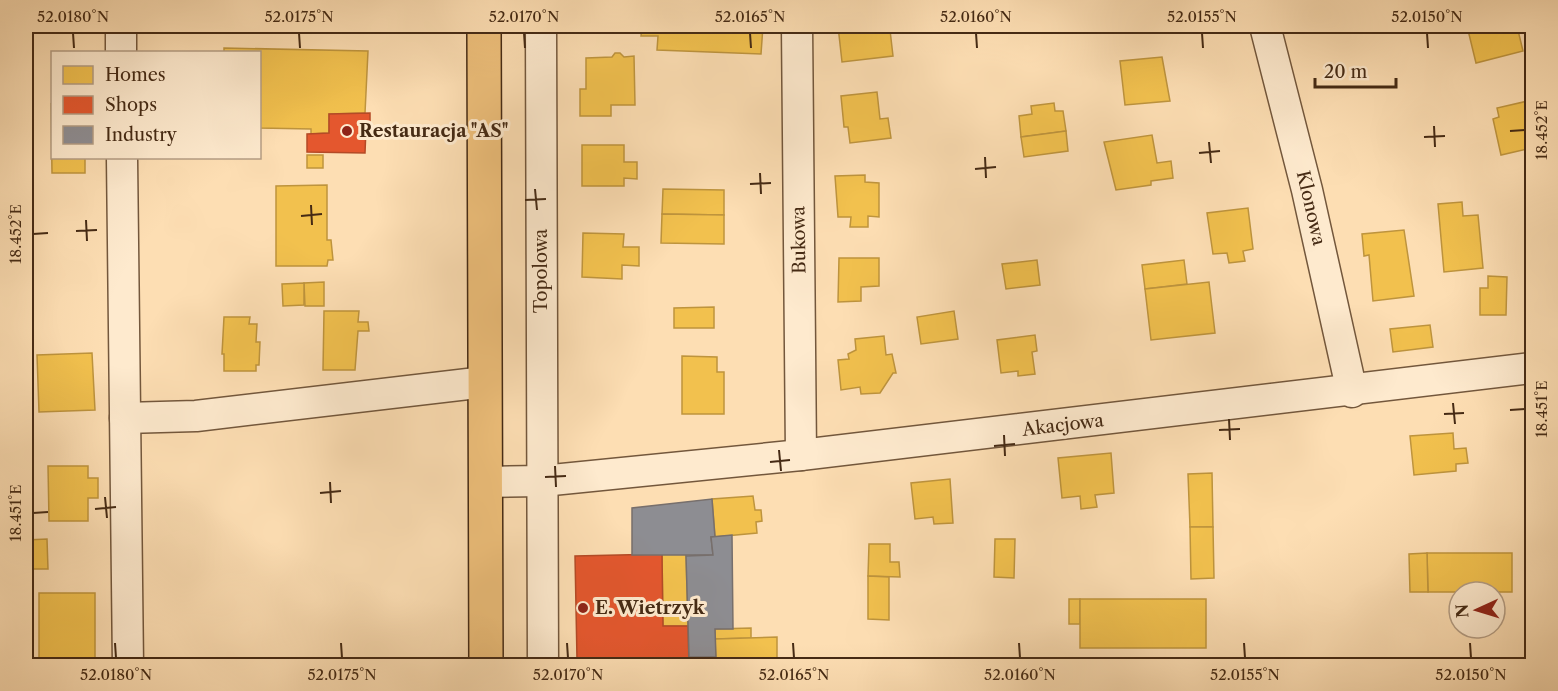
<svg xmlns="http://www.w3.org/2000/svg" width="1558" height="691" font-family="'Libre Caslon Text',serif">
  <rect width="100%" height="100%" fill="#fddeb3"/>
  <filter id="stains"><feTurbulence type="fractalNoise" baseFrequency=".00333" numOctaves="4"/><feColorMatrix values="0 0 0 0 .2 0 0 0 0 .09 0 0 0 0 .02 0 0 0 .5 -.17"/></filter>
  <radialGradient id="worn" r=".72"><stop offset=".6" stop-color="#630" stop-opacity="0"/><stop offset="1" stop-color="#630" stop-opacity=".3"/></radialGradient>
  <g fill="#f2c14e" stroke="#be943d" stroke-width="1.5">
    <polygon points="307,26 324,26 324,32 308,32"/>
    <polygon points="324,26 375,26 375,30 324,29"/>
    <polygon points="642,26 763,26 761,54 657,50 658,36 641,36"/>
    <polygon points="838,26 886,26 887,30 890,30 893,56 842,62"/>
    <polygon points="1467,26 1517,26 1523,51 1476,63"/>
    <polygon points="224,48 368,51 365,113 329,114 329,133 311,134 311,129 260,128 260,52 224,52"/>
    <polygon points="615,53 620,53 624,57 634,56 635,105 611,105 611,116 580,116 580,89 586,89 586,58 612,57"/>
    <polygon points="1162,57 1170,101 1125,105 1120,61"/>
    <polygon points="877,92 880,119 888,118 891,138 850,143 848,127 844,127 841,96"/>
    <polygon points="1532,100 1532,148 1501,155 1493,119 1499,117 1497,108"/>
    <polygon points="51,103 52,158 85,158 85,173 52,173"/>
    <polygon points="1054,103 1055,111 1063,111 1066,131 1021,137 1019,116 1032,114 1031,106"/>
    <polygon points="1066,131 1068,151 1024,157 1021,137"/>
    <polygon points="1152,135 1157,163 1171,161 1173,178 1151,181 1151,185 1116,190 1104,142"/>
    <polygon points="582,145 624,145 624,162 637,162 637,179 624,178 624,186 582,186"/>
    <rect x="307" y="155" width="16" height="13"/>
    <polygon points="865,175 865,182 879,183 879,217 868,216 868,227 850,227 851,217 838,217 835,176"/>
    <polygon points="1527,183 1532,183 1532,211 1528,211"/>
    <polygon points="327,185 327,240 331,240 333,260 328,260 327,266 276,266 276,186"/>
    <polygon points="663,189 724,190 724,215 662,214"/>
    <polygon points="1462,202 1463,216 1478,215 1483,268 1444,272 1438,204"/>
    <polygon points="1248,208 1253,249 1243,251 1245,261 1229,263 1227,253 1213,254 1207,213"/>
    <polygon points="662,214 724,215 724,244 661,243"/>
    <polygon points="1404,230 1414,296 1373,301 1369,255 1364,256 1362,234"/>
    <polygon points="583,233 624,234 623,247 639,247 639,266 622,265 622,279 582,277"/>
    <polygon points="839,258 879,258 879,286 861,287 861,301 838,302"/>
    <polygon points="1037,260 1040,285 1006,289 1002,264"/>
    <polygon points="1184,260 1187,284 1145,289 1142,265"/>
    <polygon points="1488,276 1507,277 1506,315 1480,315 1480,288 1488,288"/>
    <polygon points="324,282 324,306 305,306 304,283"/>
    <polygon points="1209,282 1215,333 1151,340 1145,289"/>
    <polygon points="304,283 304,305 283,306 282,284"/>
    <polygon points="714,307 714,328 674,328 674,308"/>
    <polygon points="324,311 359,311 358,322 368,322 369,331 358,331 355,370 323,370"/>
    <polygon points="954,311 958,339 921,344 917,317"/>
    <polygon points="224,317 250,317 249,324 257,324 256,342 260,342 259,365 256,365 256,371 224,371 224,354 222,354"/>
    <polygon points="1430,325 1433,347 1393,352 1390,329"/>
    <polygon points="1035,335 1037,351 1032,352 1035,374 1018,376 1018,371 1001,373 997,340"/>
    <polygon points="884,336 886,355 892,354 896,373 893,373 880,393 861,394 860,387 841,390 838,360 849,359 848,354 856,350 855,339"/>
    <polygon points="92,353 95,410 39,412 37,355"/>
    <polygon points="682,356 717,357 717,372 724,372 724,414 682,414"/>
    <polygon points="1453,433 1454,449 1466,448 1468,463 1456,464 1456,471 1414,475 1410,436"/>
    <polygon points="1111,453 1114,493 1095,495 1097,507 1081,509 1080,496 1062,498 1058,458"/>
    <polygon points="48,466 88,466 88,478 98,478 98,498 88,498 88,521 49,521"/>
    <polygon points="1212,473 1213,527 1190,527 1188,474"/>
    <polygon points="950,479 953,523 934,524 933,517 915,519 911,483"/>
    <polygon points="753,496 755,510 761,510 762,521 756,522 757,533 715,537 712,499"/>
    <polygon points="1190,527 1213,527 1214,578 1191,579"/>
    <polygon points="47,539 48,569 26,569 26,540"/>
    <polygon points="995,539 1015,539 1014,578 994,577"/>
    <polygon points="869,544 890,544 890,562 899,562 900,577 868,576"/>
    <polygon points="1427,553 1512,553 1512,592 1428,592"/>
    <polygon points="1427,553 1428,592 1410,592 1409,554"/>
    <polygon points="662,554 686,554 688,626 663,626"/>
    <polygon points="868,576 889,577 889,620 868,619"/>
    <rect x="39" y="593" width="56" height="66"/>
    <rect x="1069" y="599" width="11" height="25"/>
    <rect x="1080" y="599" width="126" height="49"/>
    <polygon points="751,628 751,638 715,639 715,629"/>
    <polygon points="777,637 777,664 716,666 715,639"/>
  </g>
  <g fill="#e4572e" stroke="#b44a26" stroke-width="1.5">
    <polygon points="370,113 370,128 366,128 365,153 307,152 307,134 329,133 329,114"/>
    <polygon points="662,554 663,626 688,626 689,666 634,666 634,658 577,659 575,556"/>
  </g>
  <g fill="#8d8d92" stroke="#776f6c" stroke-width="1.5">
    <polygon points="712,499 715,537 711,537 713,555 632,555 632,508"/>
    <polygon points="732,535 733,629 715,629 716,657 689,657 686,556 713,555 711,537"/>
  </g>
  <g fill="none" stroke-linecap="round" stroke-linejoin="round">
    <g stroke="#73573c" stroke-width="33">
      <g id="minor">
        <polyline points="121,26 121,52"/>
        <polyline points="541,26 543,666"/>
        <polyline points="797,26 801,455"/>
        <polyline points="1265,26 1307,190 1352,392"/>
        <polyline points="122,158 128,666"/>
        <polyline points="125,418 196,416 485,382"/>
        <polyline points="486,482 542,481 801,455 1532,368"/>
      </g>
    </g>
    <g stroke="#452a14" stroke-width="36">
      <polyline id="major" points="484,26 486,666"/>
    </g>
    <use href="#minor" stroke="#feeace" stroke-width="30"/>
    <use href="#major" stroke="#eebf7a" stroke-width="33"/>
  </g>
  <path fill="none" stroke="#452a14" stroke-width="2" d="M 73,33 L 74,48M 299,33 L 300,48M 524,33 L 525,48M 750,33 L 751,48M 976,33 L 977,48M 1202,33 L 1203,48M 1427,33 L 1428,48M 1434,126 L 1435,147M 1510,131 L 1525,130M 1424,137 L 1445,136M 1209,142 L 1211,163M 1199,153 L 1220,151M 985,157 L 986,178M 975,169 L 996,167M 760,173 L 761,194M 750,184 L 771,183M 535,189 L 537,210M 525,200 L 546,199M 311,205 L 312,225M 301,216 L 322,214M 86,220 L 87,241M 76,231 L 97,230M 33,234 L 48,233M 1453,403 L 1455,424M 1510,410 L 1525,409M 1444,414 L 1464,413M 1229,419 L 1230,440M 1219,430 L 1240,429M 1004,435 L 1005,456M 994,446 L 1015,444M 779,450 L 781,471M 770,462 L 790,460M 555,466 L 556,487M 545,477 L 566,476M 330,482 L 331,503M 320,493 L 341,491M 105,497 L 107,518M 95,509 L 116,507M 33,513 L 48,512M 115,643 L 116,658M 341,643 L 342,658M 567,643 L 568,658M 793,643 L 794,658M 1019,643 L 1020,658M 1244,643 L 1245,658M 1470,643 L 1471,658"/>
  <g fill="#8f2418" stroke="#feeace" stroke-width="2">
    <circle cx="347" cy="131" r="6"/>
    <circle cx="583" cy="608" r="6"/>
  </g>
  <g text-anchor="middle" stroke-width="6" stroke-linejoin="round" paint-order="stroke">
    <g font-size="18" font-weight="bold" fill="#452a14" stroke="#feeace" text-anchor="start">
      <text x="359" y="137">Restauracja "AS"</text>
      <text x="595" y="614">E. Wietrzyk</text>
    </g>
    <g font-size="18" fill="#452a14" stroke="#feeace">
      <text transform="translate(1311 208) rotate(77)" y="6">Klonowa</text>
      <text transform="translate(799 240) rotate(-91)" y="6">Bukowa</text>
      <text transform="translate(541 271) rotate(-90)" y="6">Topolowa</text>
      <text transform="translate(1063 425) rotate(-7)" y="6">Akacjowa</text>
    </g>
  </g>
  <rect width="1558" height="691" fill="none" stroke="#fddeb3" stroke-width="66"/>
  <rect x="51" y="51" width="210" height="108" fill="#feeace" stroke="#b49d84" stroke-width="1.5"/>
  <rect x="63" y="66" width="30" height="18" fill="#f2c14e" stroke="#b49d84" stroke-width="1.5"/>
  <text x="105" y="81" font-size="18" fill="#452a14">Homes</text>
  <rect x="63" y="96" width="30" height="18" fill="#e4572e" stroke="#b49d84" stroke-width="1.5"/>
  <text x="105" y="111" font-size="18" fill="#452a14">Shops</text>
  <rect x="63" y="126" width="30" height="18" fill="#8d8d92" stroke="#b49d84" stroke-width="1.5"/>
  <text x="105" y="141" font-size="18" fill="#452a14">Industry</text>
  <g transform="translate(1477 610) rotate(266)"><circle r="28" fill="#feeace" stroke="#b49d84" stroke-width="1.5"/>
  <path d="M0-4.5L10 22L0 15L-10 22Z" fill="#8f2418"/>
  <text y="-9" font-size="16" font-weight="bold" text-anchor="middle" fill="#452a14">N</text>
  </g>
  <path d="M1315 78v9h81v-9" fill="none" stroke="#452a14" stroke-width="3"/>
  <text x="1324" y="78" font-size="18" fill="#452a14" stroke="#feeace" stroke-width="4.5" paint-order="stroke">20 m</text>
  <rect x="33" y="33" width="1492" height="625" fill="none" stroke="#452a14" stroke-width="2"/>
  <g font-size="15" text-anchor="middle" fill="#452a14">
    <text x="73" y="22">52.0180°N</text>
    <text x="299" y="22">52.0175°N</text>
    <text x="524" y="22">52.0170°N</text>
    <text x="750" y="22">52.0165°N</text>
    <text x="976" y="22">52.0160°N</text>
    <text x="1202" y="22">52.0155°N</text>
    <text x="1427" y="22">52.0150°N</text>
    <text transform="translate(1542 130) rotate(-90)" y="5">18.452°E</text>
    <text transform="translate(16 234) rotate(-90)" y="5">18.452°E</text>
    <text transform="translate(1542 409) rotate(-90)" y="5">18.451°E</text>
    <text transform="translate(16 513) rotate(-90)" y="5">18.451°E</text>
    <text x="116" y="680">52.0180°N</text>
    <text x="342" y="680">52.0175°N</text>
    <text x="568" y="680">52.0170°N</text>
    <text x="794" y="680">52.0165°N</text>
    <text x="1020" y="680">52.0160°N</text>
    <text x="1245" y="680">52.0155°N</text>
    <text x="1471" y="680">52.0150°N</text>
  </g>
  <rect width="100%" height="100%" filter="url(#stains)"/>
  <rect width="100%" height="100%" fill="url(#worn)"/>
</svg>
